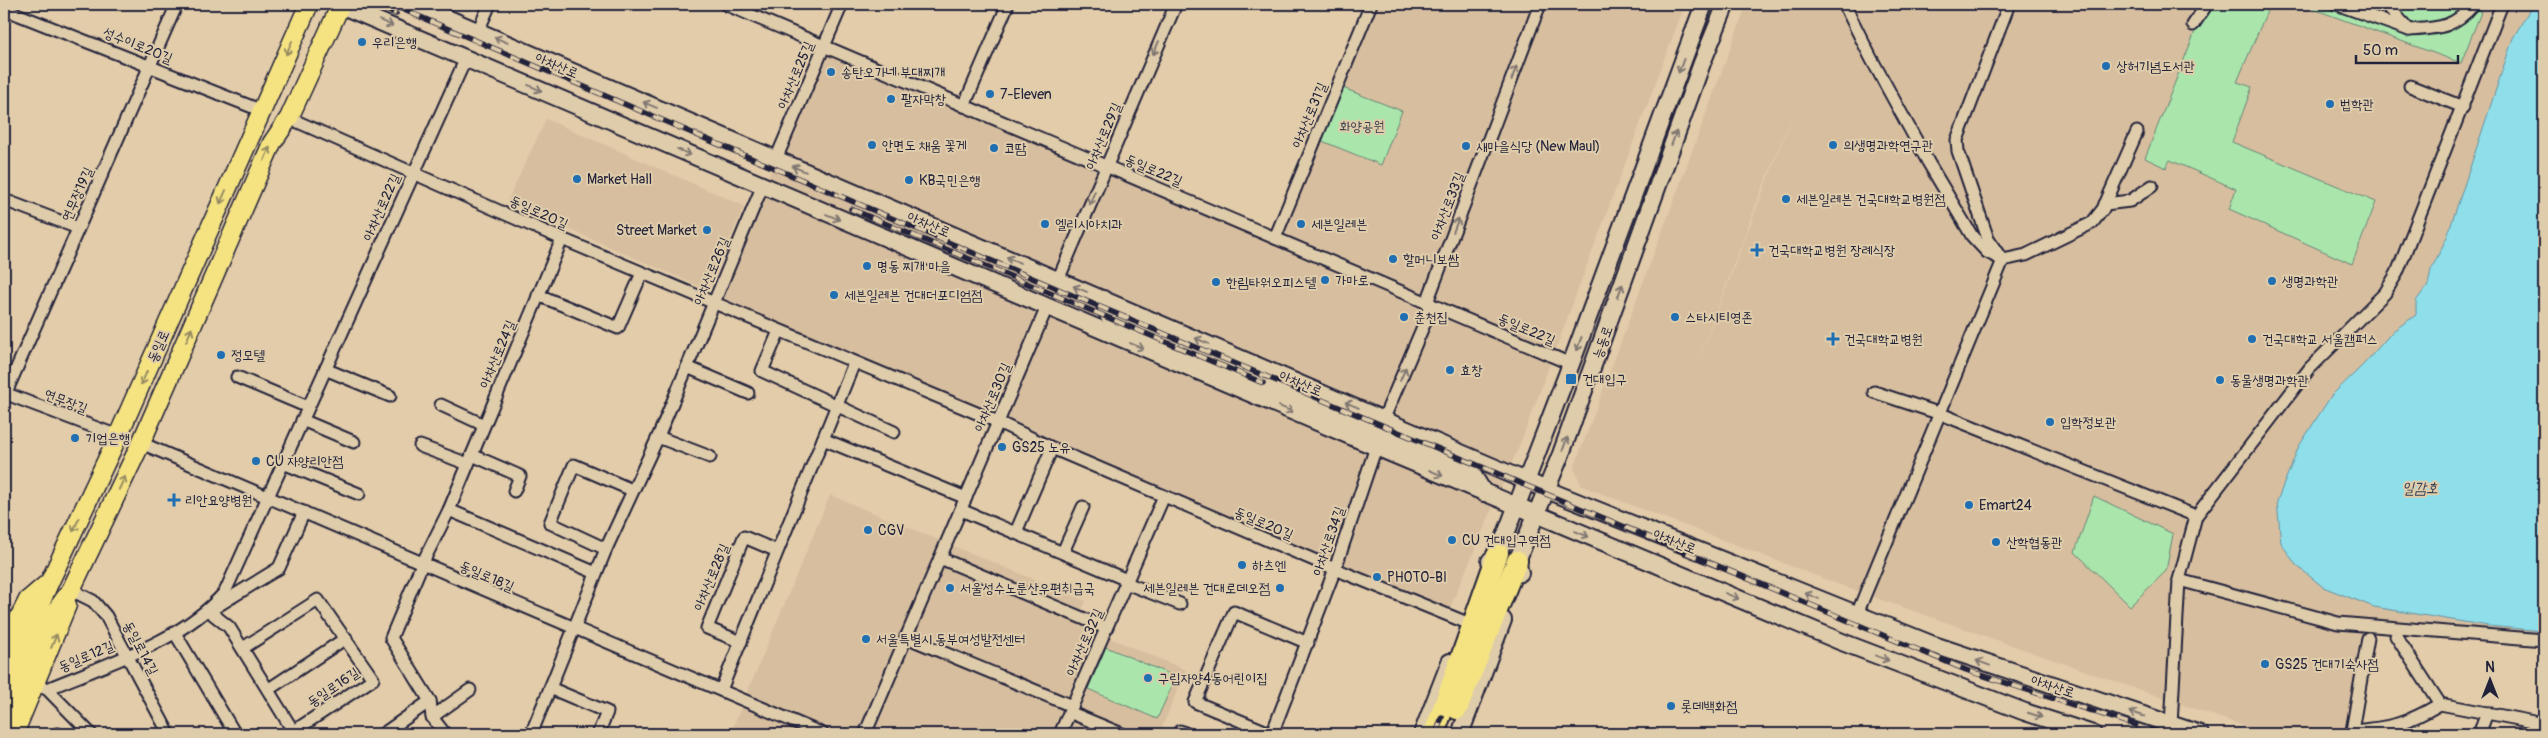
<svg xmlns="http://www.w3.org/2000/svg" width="2548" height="738" font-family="Pangolin,'Poor Story',sans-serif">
  <rect width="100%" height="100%" fill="#e3cca9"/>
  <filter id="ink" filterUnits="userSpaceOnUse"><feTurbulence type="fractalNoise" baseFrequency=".02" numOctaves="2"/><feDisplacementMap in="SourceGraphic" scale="10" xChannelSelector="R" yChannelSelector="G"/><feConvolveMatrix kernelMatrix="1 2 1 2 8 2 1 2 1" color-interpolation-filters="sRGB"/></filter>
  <g filter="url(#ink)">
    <g fill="#d7be9f" fill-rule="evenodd">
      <polygon points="1376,4 1685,4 1522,439 1449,610 714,304 824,46 1277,241"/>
      <path d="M 1747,4 L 2544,4 L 2544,646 L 2369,631 L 2360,637 L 2346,734 L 2267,734 L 1856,591 L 1582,486 L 1574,468 ZM 1794,110 L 1689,385 L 1760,194 Z"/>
      <polygon points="546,119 744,206 708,290 507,202"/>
      <polygon points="830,495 1086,601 1076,624 1186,670 1159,734 730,734"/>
    </g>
    <g fill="#aae6ac" stroke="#668474">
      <polygon points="2206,4 2270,4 2237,82 2252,87 2232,142 2376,202 2352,264 2229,209 2236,189 2170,160 2166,168 2145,158"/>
      <polygon points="2300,4 2482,4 2480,15 2461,63"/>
      <polygon points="1343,88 1402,111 1381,165 1322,141"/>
      <polygon points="2094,496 2173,534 2166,571 2130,606 2075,552"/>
      <polygon points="1106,647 1176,677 1157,719 1088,689"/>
    </g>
    <polygon fill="#8fdfea" stroke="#6393a4" points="2533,4 2544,4 2544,631 2488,626 2374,607 2323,587 2296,565 2281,543 2277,501 2299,446 2331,396 2364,364 2393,331 2416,315 2416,301 2428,285 2431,270 2447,237 2513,38"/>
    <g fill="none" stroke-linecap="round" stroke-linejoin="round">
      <g stroke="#22223b" stroke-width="15">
        <g id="street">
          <polyline points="725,4 1571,364"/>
          <polyline points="1844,4 1871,58 1928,162 1972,236 1987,252 2003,260 2026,255 2092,223 2103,209 2137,132"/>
          <polyline points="2336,4 2409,30 2386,4"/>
          <polyline points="2502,4 2397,273 2385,293 2310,368 2196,516 2179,580 2338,623 2544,640"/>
          <polyline points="4,9 260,110"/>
          <polyline points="2193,25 2207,4"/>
          <path d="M 2409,30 C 2439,28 2454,28 2474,4"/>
          <polyline points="478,31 490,4"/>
          <polyline points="2410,86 2463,107"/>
          <polyline points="964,106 1008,4"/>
          <polyline points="289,118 562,239 998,422 1052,448 1335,569 1465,622"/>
          <polyline points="776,159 842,4"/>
          <polyline points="4,200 78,228"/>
          <polyline points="2105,204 2130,201 2152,186"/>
          <polyline points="1275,238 1371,4"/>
          <polyline points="2000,257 1988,239 1958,151 1957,140 2009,4"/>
          <polyline points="1058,280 1176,4"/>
          <polyline points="538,295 618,328 642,273"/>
          <polyline points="779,331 762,371 894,432"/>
          <polyline points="687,367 748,393"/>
          <polyline points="325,369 390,396"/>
          <polyline points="237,377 308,407"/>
          <polyline points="1874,392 1941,414 2196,516"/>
          <polyline points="4,393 118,436"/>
          <polyline points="4,397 177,4"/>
          <polyline points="441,405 484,425"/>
          <polyline points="1384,418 1428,315 1429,297 1540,4"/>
          <polyline points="302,420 354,442"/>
          <polyline points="658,437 710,457"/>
          <polyline points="823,439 966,498"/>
          <polyline points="141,443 823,734"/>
          <polyline points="420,446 468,464"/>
          <polyline points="472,455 520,476 514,491"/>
          <polyline points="283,463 359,494"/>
          <polyline points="449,510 596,573"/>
          <polyline points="961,510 1127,580"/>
          <polyline points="1016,532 1052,448"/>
          <polyline points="606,549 550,523 574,465 632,490"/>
          <polyline points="1063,552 1083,507"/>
          <polyline points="940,558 1106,628"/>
          <polyline points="1126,583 1180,604"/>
          <polyline points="71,590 93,601 106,616 169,734"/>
          <polyline points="1857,614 2003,260"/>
          <polyline points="175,633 235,734"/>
          <polyline points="2396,636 2440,704"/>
          <polyline points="906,637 1072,706"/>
          <polyline points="741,642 707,628 744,537 777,551"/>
          <polyline points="243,648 318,600 373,679 294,731"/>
          <path d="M 35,685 L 47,689 C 106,664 182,642 225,592 L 466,58"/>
          <polyline points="47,689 91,734"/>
          <polyline points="269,689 346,638"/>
          <polyline points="721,690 854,363"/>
          <polyline points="1069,712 1122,734"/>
          <polyline points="432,717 470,690"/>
          <polyline points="2171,725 2179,580"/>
          <polyline points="2352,731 2368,638"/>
          <polyline points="57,734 58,734"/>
          <polyline points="295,734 229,627 209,611 279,568 304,512"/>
          <polyline points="383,734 430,701"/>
          <polyline points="445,734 432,717 430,701 391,638 422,564 449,510 562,239"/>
          <polyline points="531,734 550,688"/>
          <polyline points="598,734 607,712 550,688 606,549 658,437 762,187"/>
          <polyline points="865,734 1047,307"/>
          <polyline points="1060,734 1164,496"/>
          <polyline points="1179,734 1180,731 1187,734"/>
          <polyline points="1272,734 1335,569 1376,447"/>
          <polyline points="1272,734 1195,702 1234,612 1308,643"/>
          <path d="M 2351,734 L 2352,731 C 2391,728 2406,724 2440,704 L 2544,724"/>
          <polyline points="2479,734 2487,713"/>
        </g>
      </g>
      <g stroke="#22223b" stroke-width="20">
        <g id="secondary">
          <polyline points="338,4 1376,447 1842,642 2025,712 2093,734"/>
          <polyline points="414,4 1547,490 1931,644 2200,734"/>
          <polyline points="1103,299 1109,317 1471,472 1484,493"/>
          <polyline points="1490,561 1498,553 1504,539 1571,364 1704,4"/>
          <polyline points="1520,573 1517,561 1561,454 1702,63 1726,4"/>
          <polyline points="1422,734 1450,662"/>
          <polyline points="1460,734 1503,620"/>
        </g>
      </g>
      <g stroke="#22223b" stroke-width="21">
        <g id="primary">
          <polyline points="4,648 28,600 48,583"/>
          <polyline points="4,687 50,581 118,436 309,4"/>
          <polyline points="4,720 47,623 71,590 141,443 272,143 289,118 341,4"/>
          <polyline points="14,734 67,605"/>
        </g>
      </g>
      <g stroke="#22223b" stroke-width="24">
        <g id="highway">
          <polyline points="1457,709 1517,561"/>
          <polyline points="1434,734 1498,553"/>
        </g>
      </g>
      <use href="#street" stroke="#dfccaa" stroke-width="11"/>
      <use href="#secondary" stroke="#dfccaa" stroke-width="16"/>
      <use href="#primary" stroke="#f5e382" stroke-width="18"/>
      <use href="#highway" stroke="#f5e382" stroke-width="20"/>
      <g stroke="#22223b" stroke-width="5.5">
        <g id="rail">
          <polyline points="373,4 396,14"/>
          <polyline points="390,4 1086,301 1966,670 2162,734"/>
          <polyline points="851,209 1263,383"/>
          <polyline points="1436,734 1442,717"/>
        </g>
      </g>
      <use href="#rail" stroke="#dfccaa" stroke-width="4" stroke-dasharray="11" stroke-linecap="butt"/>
    </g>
    <defs><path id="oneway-shaft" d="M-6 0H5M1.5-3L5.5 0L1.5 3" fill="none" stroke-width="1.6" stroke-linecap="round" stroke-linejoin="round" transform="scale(1.25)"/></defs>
    <g stroke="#807772">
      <use href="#oneway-shaft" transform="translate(386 23) rotate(23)"/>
      <use href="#oneway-shaft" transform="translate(501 40) rotate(-157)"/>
      <use href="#oneway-shaft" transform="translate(1156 48) rotate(113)"/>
      <use href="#oneway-shaft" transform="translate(1681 66) rotate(110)"/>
      <use href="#oneway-shaft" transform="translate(1514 73) rotate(-70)"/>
      <use href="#oneway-shaft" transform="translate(535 88) rotate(24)"/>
      <use href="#oneway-shaft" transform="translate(650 105) rotate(-157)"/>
      <use href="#oneway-shaft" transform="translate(1674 138) rotate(-70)"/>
      <use href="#oneway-shaft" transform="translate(684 152) rotate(24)"/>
      <use href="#oneway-shaft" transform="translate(799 169) rotate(-157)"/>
      <use href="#oneway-shaft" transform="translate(1092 198) rotate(113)"/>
      <use href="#oneway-shaft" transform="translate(833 217) rotate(23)"/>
      <use href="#oneway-shaft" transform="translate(1456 225) rotate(-69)"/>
      <use href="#oneway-shaft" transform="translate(1013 260) rotate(-157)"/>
      <use href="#oneway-shaft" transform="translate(1080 289) rotate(-157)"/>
      <use href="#oneway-shaft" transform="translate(1620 291) rotate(-70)"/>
      <use href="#oneway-shaft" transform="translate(1202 341) rotate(-157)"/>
      <use href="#oneway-shaft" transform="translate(1579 344) rotate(110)"/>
      <use href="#oneway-shaft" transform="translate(1137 346) rotate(23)"/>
      <use href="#oneway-shaft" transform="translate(1403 374) rotate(-67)"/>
      <use href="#oneway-shaft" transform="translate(1352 405) rotate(-157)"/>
      <use href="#oneway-shaft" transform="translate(1286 409) rotate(23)"/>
      <use href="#oneway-shaft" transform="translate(1565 444) rotate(-70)"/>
      <use href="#oneway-shaft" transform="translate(1436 473) rotate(23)"/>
      <use href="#oneway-shaft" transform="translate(1582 534) rotate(23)"/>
      <use href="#oneway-shaft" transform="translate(1732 596) rotate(23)"/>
      <use href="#oneway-shaft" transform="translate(1812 596) rotate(-158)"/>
      <use href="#oneway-shaft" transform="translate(1882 658) rotate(21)"/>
      <use href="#oneway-shaft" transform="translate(1983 663) rotate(-160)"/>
      <use href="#oneway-shaft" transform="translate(2137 714) rotate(-162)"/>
      <use href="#oneway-shaft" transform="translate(2035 715) rotate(18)"/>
    </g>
    <g stroke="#968c62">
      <use href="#oneway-shaft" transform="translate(289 48) rotate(114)"/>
      <use href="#oneway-shaft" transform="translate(267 154) rotate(-67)"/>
      <use href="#oneway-shaft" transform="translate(223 197) rotate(114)"/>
      <use href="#oneway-shaft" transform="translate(189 335) rotate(-67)"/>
      <use href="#oneway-shaft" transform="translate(144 378) rotate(114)"/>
      <use href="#oneway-shaft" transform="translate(122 483) rotate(-65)"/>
      <use href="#oneway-shaft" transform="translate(76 525) rotate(115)"/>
      <use href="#oneway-shaft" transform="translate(54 641) rotate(-68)"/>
    </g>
  </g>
  <g fill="#1f6fb2" stroke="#dfccaa" stroke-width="2">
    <circle cx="362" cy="42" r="5"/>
    <circle cx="2106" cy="66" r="5"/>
    <circle cx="831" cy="72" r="5"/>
    <circle cx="990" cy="94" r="5"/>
    <circle cx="891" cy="99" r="5"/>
    <circle cx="2330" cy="104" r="5"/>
    <circle cx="872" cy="145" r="5"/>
    <circle cx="1833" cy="145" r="5"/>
    <circle cx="1466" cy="146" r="5"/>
    <circle cx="994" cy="148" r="5"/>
    <circle cx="577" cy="179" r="5"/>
    <circle cx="909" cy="180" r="5"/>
    <circle cx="1786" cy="199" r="5"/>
    <circle cx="1045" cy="224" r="5"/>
    <circle cx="1301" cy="224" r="5"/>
    <circle cx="707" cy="230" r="5"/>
    <path d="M1754.5 242.5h5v5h5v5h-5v5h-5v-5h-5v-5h5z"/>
    <circle cx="1393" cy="259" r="5"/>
    <circle cx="867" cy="266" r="5"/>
    <circle cx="1325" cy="280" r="5"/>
    <circle cx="2272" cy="281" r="5"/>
    <circle cx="1216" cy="282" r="5"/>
    <circle cx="834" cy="295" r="5"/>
    <circle cx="1404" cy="317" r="5"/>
    <circle cx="1675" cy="317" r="5"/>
    <path d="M1830.5 331.5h5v5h5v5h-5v5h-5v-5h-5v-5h5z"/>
    <circle cx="2252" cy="339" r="5"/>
    <circle cx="221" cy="355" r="5"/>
    <circle cx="1450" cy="370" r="5"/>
    <rect x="1565" y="373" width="12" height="12" rx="2.5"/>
    <circle cx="2220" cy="380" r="5"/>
    <circle cx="2050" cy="422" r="5"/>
    <circle cx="75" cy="438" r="5"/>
    <circle cx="1002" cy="447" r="5"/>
    <circle cx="256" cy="461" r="5"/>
    <path d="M171.5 492.5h5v5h5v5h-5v5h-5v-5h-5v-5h5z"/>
    <circle cx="1969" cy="505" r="5"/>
    <circle cx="868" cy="530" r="5"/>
    <circle cx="1452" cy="540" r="5"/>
    <circle cx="1996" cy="542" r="5"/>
    <circle cx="1242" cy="565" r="5"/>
    <circle cx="1377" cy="577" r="5"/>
    <circle cx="950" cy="588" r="5"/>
    <circle cx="1280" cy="588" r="5"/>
    <circle cx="866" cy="639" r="5"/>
    <circle cx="2265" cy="664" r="5"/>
    <circle cx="1148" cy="678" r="5"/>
    <circle cx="1671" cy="706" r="5"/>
  </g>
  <g text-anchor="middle" stroke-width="4" stroke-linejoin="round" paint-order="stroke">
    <g font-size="14" fill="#22223b" stroke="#dfccaa" text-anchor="start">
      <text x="372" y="47">우리은행</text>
      <text x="2116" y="71">상허기념도서관</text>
      <text x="841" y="77">송탄오가네 부대찌개</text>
      <text x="1000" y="99">7-Eleven</text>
      <text x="901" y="104">팔자막창</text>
      <text x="2340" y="109">법학관</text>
      <text x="882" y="150">안면도 채움 꽃게</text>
      <text x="1843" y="150">의생명과학연구관</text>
      <text x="1476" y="151">새마을식당 (New Maul)</text>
      <text x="1004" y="153">코땀</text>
      <text x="587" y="184">Market Hall</text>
      <text x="919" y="185">KB국민은행</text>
      <text x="1796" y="204">세븐일레븐 건국대학교병원점</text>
      <text x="1055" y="229">엘리시아치과</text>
      <text x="1311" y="229">세븐일레븐</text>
      <text x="697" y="235" text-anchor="end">Street Market</text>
      <text x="1768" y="255">건국대학교병원 장례식장</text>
      <text x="1403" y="264">할머니보쌈</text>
      <text x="877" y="271">명동 찌개 마을</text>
      <text x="1335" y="285">가마로</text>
      <text x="2282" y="286">생명과학관</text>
      <text x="1226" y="287">한림타워오피스텔</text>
      <text x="844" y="300">세븐일레븐 건대더포디엄점</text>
      <text x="1414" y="322">춘천집</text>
      <text x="1685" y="322">스타시티영존</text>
      <text x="1844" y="344">건국대학교병원</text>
      <text x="2262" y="344">건국대학교 서울캠퍼스</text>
      <text x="231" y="360">정모텔</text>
      <text x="1460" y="375">효창</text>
      <text x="1582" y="384">건대입구</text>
      <text x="2230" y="385">동물생명과학관</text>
      <text x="2060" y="427">입학정보관</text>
      <text x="85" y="443">기업은행</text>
      <text x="1012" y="452">GS25 노유</text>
      <text x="266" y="466">CU 자양리안점</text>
      <text x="185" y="505">리안요양병원</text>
      <text x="1979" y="510">Emart24</text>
      <text x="878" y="535">CGV</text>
      <text x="1462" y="545">CU 건대입구역점</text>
      <text x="2006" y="547">산학협동관</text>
      <text x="1252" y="570">하츠엔</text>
      <text x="1387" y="582">PHOTO-BI</text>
      <text x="960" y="593">서울성수노룬산우편취급국</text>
      <text x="1270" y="593" text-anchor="end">세븐일레븐 건대로데오점</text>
      <text x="876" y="644">서울특별시 동부여성발전센터</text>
      <text x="2275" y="669">GS25 건대기숙사점</text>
      <text x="1158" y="683">구립자양4동어린이집</text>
      <text x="1681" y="711">롯데백화점</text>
    </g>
    <g font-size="14" fill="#22223b" stroke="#dfccaa">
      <text transform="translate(138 45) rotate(22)" y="5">성수이로20길</text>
      <text transform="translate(557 65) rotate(23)" y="5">아차산로</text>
      <text transform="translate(795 75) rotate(-67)" y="5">아차산로25길</text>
      <text transform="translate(1309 115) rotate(-67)" y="5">아차산로31길</text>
      <text transform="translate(1103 136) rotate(-67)" y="5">아차산로29길</text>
      <text transform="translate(1154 170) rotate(23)" y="5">동일로22길</text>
      <text transform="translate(77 194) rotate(-66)" y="5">연무장19길</text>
      <text transform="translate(1447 206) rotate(-69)" y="5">아차산로33길</text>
      <text transform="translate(381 207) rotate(-66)" y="5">아차산로22길</text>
      <text transform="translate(539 212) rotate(24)" y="5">동일로20길</text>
      <text transform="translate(929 224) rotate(23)" y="5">아차산로</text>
      <text transform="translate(711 271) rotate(-67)" y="5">아차산로26길</text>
      <text transform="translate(1527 329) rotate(23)" y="5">동일로22길</text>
      <text transform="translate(1602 342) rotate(-70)" y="5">능동로</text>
      <text transform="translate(158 346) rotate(-66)" y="5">동일로</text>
      <text transform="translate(497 354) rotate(-67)" y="5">아차산로24길</text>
      <text transform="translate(1301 383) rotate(23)" y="5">아차산로</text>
      <text transform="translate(992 397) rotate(-67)" y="5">아차산로30길</text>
      <text transform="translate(66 401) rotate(21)" y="5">연무장길</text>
      <text transform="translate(1264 523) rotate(23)" y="5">동일로20길</text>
      <text transform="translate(1328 541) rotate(-71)" y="5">아차산로34길</text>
      <text transform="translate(1675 541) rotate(22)" y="5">아차산로</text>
      <text transform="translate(487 576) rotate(23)" y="5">동일로18길</text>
      <text transform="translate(711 577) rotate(-67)" y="5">아차산로28길</text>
      <text transform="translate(1084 642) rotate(-66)" y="5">아차산로32길</text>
      <text transform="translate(141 648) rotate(62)" y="5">동일로14길</text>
      <text transform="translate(86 656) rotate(-23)" y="5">동일로12길</text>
      <text transform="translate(2053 686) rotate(18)" y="5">아차산로</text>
      <text transform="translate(333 687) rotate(-34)" y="5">동일로16길</text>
    </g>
    <g font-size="14" fill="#363f4c" stroke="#dfccaa">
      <text x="1362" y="131">화양공원</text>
    </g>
    <g font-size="15" font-style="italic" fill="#323e55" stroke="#dfccaa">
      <text x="2420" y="493">일감호</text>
    </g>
  </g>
  <rect width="2548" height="738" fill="none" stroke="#dfccaa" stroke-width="20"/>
  <rect x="10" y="10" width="2528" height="718" fill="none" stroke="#22223b" stroke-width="2" filter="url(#ink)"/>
  <g transform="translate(2490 680)" stroke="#dfccaa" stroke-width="4" paint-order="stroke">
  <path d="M0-4L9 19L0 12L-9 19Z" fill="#22223b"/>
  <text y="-8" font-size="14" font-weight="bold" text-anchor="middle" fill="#22223b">N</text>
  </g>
  <path d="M2356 55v8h102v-8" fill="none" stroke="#22223b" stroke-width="2.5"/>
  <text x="2363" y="55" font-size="15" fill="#22223b" stroke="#dfccaa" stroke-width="4" paint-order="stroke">50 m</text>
</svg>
